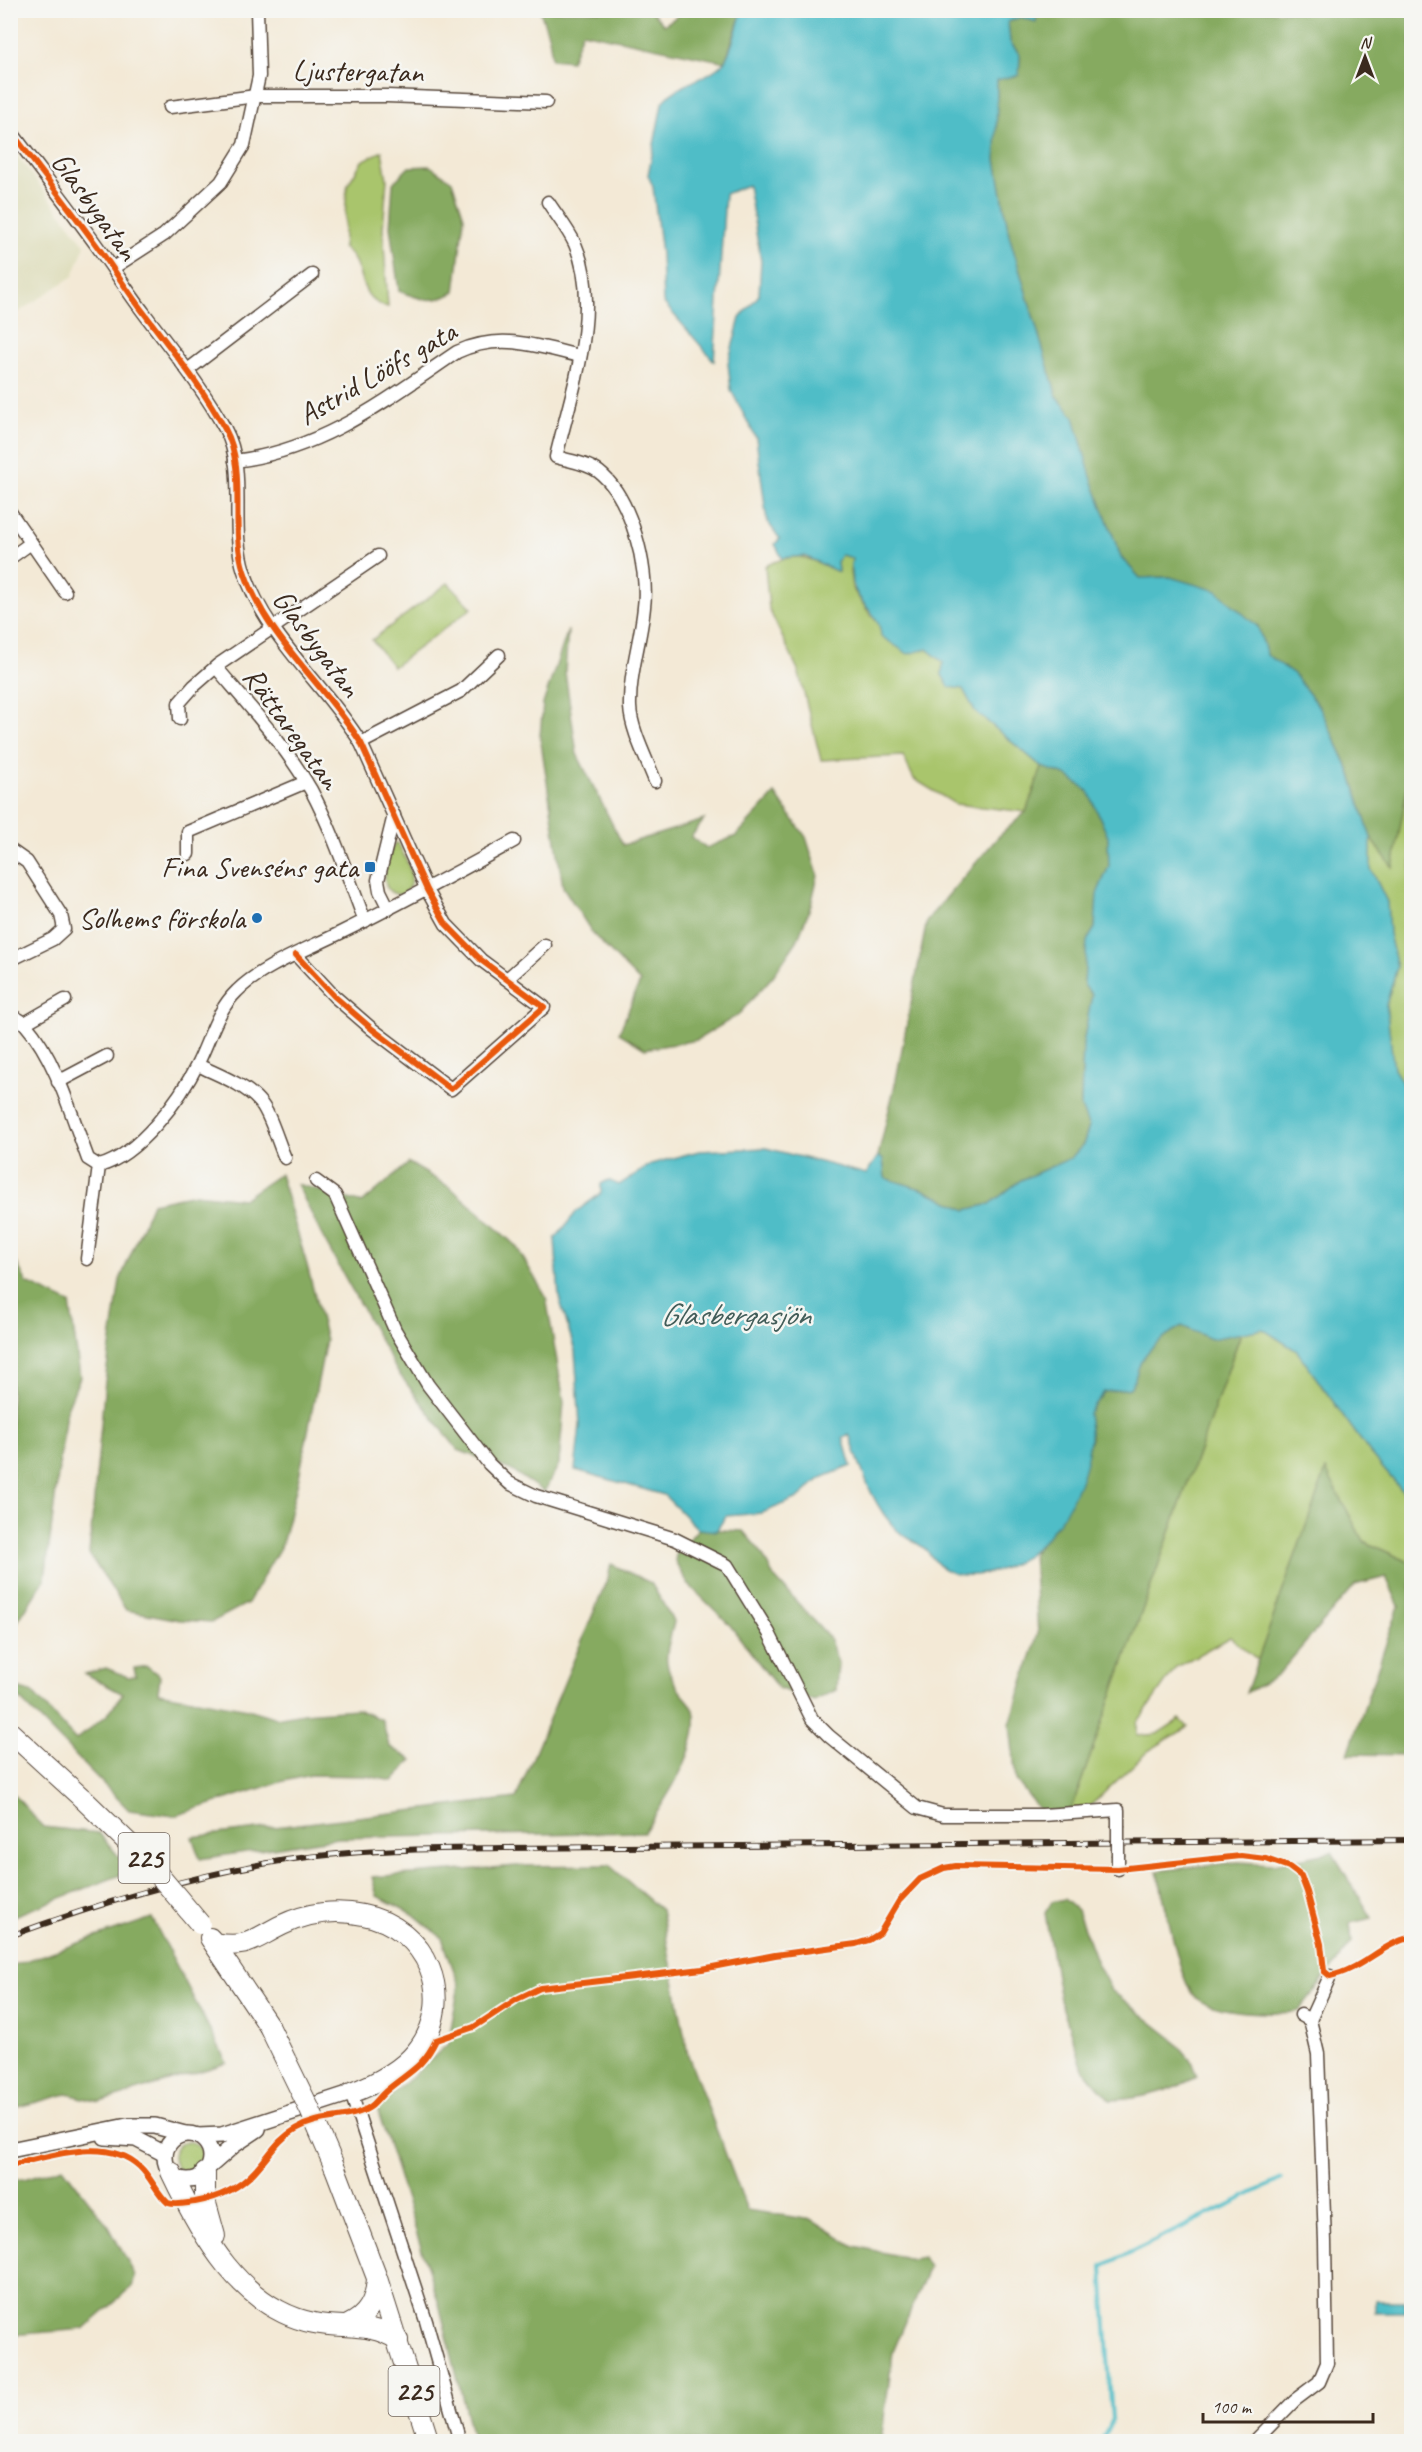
<svg xmlns="http://www.w3.org/2000/svg" width="1422" height="2452" font-family="Caveat,sans-serif">
  <rect width="100%" height="100%" fill="#f6f6f2"/>
  <filter id="ink" filterUnits="userSpaceOnUse"><feTurbulence type="fractalNoise" baseFrequency=".0167" numOctaves="2"/><feDisplacementMap in="SourceGraphic" scale="12" xChannelSelector="R" yChannelSelector="G"/><feConvolveMatrix kernelMatrix="1 2 1 2 8 2 1 2 1" color-interpolation-filters="sRGB"/></filter>
  <filter id="wash" filterUnits="userSpaceOnUse"><feTurbulence type="fractalNoise" baseFrequency=".008" numOctaves="4" result="noise"/><feDisplacementMap in="SourceGraphic" scale="24" xChannelSelector="R" yChannelSelector="G"/><feGaussianBlur stdDeviation="1.35" result="paint"/><feColorMatrix in="noise" values="0 0 0 0 0 0 0 0 0 0 0 0 0 0 0 0 0 1.4 0 .05"/><feComposite in="paint" operator="in"/></filter>
  <g filter="url(#wash)">
    <rect width="100%" height="100%" fill="#f3e9d6"/>
    <polygon fill="#deddbb" points="10,146 85,245 73,276 11,317"/>
    <g fill="#a9c56c" stroke="#727845" stroke-width="1.5">
      <path d="M 382,151 L 387,179 L 383,229 L 388,307 C 354,300 367,263 343,248 L 347,186 L 362,161 Z"/>
      <path d="M 841,554 L 852,558 L 850,571 L 852,588 L 870,614 L 880,625 L 927,649 L 943,662 L 942,675 L 963,689 L 975,711 L 1042,767 L 1026,812 L 955,804 L 914,779 L 903,756 L 821,760 L 798,670 L 769,609 L 765,566 C 798,550 806,557 838,572 L 837,562 Z"/>
      <polygon points="448,583 472,608 393,667 372,640"/>
      <polygon points="1411,760 1411,1121 1407,1091 1394,1070 1386,1005 1397,967 1389,934 1387,902 1371,869 1371,838 1393,867"/>
      <path d="M 395,843 L 398,843 C 406,861 422,882 401,895 C 396,894 391,894 388,889 C 380,880 389,852 395,843 Z"/>
      <polygon points="1263,1329 1297,1351 1370,1453 1411,1501 1411,1563 1363,1541 1326,1471 1258,1660 1230,1637 1176,1667 1137,1723 1137,1736 1157,1734 1180,1719 1188,1727 1148,1751 1090,1806 1070,1813 1241,1333"/>
      <circle cx="188" cy="2157" r="15"/>
    </g>
    <g fill="#86aa60" stroke="#606a3f" stroke-width="1.5">
      <polygon points="540,11 651,11 664,25 681,14 682,11 742,11 725,62 582,32 571,61 552,59 549,37"/>
      <polygon points="1037,11 1411,11 1412,760 1393,868 1371,838 1350,771 1320,708 1294,674 1267,655 1258,626 1170,577 1140,578 1121,557 1091,477 1074,418 1057,397 1009,235 996,160 997,79 1019,75 1020,55 1010,42 1008,22 1021,17 1036,22"/>
      <path d="M 430,166 L 452,181 L 464,217 L 455,292 C 434,304 421,300 399,291 L 390,227 L 393,183 L 409,167 Z"/>
      <polygon points="568,630 565,672 577,754 623,845 704,820 691,837 706,848 736,836 775,794 806,837 818,875 811,905 797,941 773,976 738,1015 697,1040 645,1049 619,1033 640,982 593,934 563,887 540,736 543,704"/>
      <polygon points="1042,767 1066,775 1089,792 1108,837 1109,866 1097,894 1095,928 1087,941 1084,985 1092,995 1083,1044 1081,1106 1089,1127 1083,1145 1071,1158 1021,1180 990,1204 966,1210 924,1190 885,1178 883,1160 878,1156 896,1080 927,920 998,837 1026,812"/>
      <polygon points="409,1163 451,1188 516,1246 546,1297 564,1402 559,1464 544,1492 511,1470 458,1450 397,1371 321,1234 297,1184 362,1203"/>
      <polygon points="280,1174 307,1265 326,1340 299,1477 282,1544 248,1603 212,1622 180,1620 126,1610 89,1554 105,1381 120,1280 152,1203 195,1194 243,1199"/>
      <polygon points="11,1252 27,1283 70,1303 80,1377 66,1411 45,1579 11,1632"/>
      <path d="M 1182,1326 L 1211,1339 L 1241,1333 L 1070,1813 L 1039,1810 L 1016,1780 L 1010,1724 L 1038,1634 L 1033,1553 L 1056,1526 L 1091,1439 L 1088,1413 L 1104,1392 L 1130,1388 C 1137,1378 1135,1375 1139,1366 C 1146,1347 1165,1335 1182,1326 Z"/>
      <polygon points="1326,1470 1363,1541 1411,1563 1411,1755 1348,1754 1399,1606 1386,1577 1355,1585 1277,1676 1246,1693"/>
      <polygon points="698,1529 743,1531 761,1552 774,1577 829,1637 838,1663 836,1690 814,1701 778,1688 729,1624 688,1584 675,1561 676,1555"/>
      <path d="M 611,1564 L 651,1583 L 674,1622 C 667,1652 660,1660 678,1688 C 682,1695 692,1703 694,1710 C 703,1747 663,1803 644,1832 L 338,1838 L 200,1859 L 192,1837 L 516,1798 L 608,1578 Z"/>
      <polygon points="147,1666 160,1676 158,1693 248,1709 276,1718 303,1713 357,1709 382,1720 389,1746 412,1760 393,1781 366,1776 311,1775 280,1782 174,1816 129,1810 11,1690 11,1686 33,1693 76,1740 107,1715 123,1694 85,1674 106,1668 128,1677 136,1676 134,1668"/>
      <polygon points="11,1791 43,1827 99,1833 131,1871 11,1917"/>
      <path d="M 1332,1852 L 1372,1918 L 1350,1923 L 1352,1942 L 1299,2011 C 1275,2015 1215,2014 1196,1998 C 1179,1985 1165,1897 1157,1871 L 1238,1862 L 1274,1864 Z"/>
      <polygon points="609,1865 661,1910 688,2055 747,2210 813,2220 854,2246 912,2259 923,2257 929,2267 893,2352 881,2441 473,2441 439,2304 377,2108 448,2044 459,1985 442,1938 413,1914 377,1896 372,1877 517,1866"/>
      <path d="M 1064,1899 L 1077,1910 L 1097,1963 L 1111,1990 L 1171,2037 L 1191,2061 L 1197,2077 C 1170,2091 1141,2099 1110,2100 L 1083,2069 L 1060,2000 L 1045,1913 L 1052,1902 Z"/>
      <polygon points="152,1918 227,2063 100,2102 67,2094 11,2109 11,1966"/>
      <polygon points="63,2167 109,2227 135,2275 132,2287 84,2329 11,2335 11,2180 24,2179"/>
    </g>
    <g fill="#4fbdc7" stroke="#457472" stroke-width="1.5">
      <path d="M 742,11 L 1037,11 L 1036,22 L 1021,17 L 1008,22 L 1010,42 L 1020,55 L 1019,75 L 997,80 L 996,160 L 1009,235 L 1057,397 L 1074,417 L 1091,477 L 1121,557 L 1140,578 L 1170,577 L 1217,591 L 1258,627 L 1267,655 L 1294,674 L 1320,708 L 1350,772 L 1371,838 L 1371,869 L 1387,902 L 1389,934 L 1397,967 L 1386,1005 L 1394,1069 L 1407,1091 L 1412,1121 L 1411,1501 L 1370,1453 L 1297,1351 L 1263,1329 L 1211,1339 L 1182,1326 C 1166,1335 1146,1348 1139,1366 C 1135,1375 1137,1378 1130,1388 L 1104,1392 L 1088,1413 C 1089,1422 1091,1432 1090,1440 C 1083,1497 1046,1560 988,1573 C 974,1576 956,1577 944,1569 C 936,1564 931,1555 925,1549 C 917,1542 906,1538 898,1531 C 871,1505 861,1467 849,1434 L 843,1438 L 851,1466 L 821,1478 L 798,1498 L 762,1513 L 726,1516 L 716,1531 L 698,1529 L 664,1495 L 575,1470 L 580,1425 L 575,1351 L 559,1297 L 555,1239 L 577,1211 L 601,1193 L 601,1184 L 608,1180 L 619,1185 L 651,1164 L 699,1151 L 766,1148 L 866,1174 L 878,1156 L 883,1160 L 885,1178 L 924,1190 L 966,1210 L 990,1204 L 1021,1180 L 1071,1158 L 1083,1145 L 1089,1127 L 1081,1107 L 1083,1044 L 1092,995 L 1084,985 L 1087,941 L 1095,928 L 1097,894 L 1109,866 L 1108,837 L 1089,792 L 1066,775 L 1042,767 L 975,711 L 963,689 L 949,687 L 942,675 L 943,662 L 927,649 L 908,654 L 881,636 C 879,604 845,605 852,558 L 841,555 L 837,562 L 838,572 L 805,556 L 782,558 L 775,544 L 780,539 L 767,521 L 756,438 L 731,390 L 728,363 L 740,318 L 759,295 L 761,261 L 748,185 L 725,194 L 714,361 L 663,302 L 661,254 L 653,187 L 648,175 L 662,104 C 675,83 706,81 723,63 C 731,55 738,23 742,11 Z"/>
      <rect x="1375" y="2300" width="30" height="12"/>
    </g>
    <g fill="none" stroke-linecap="round" stroke-linejoin="round">
      <polyline stroke="#4fbdc7" stroke-width="4" points="1101,2442 1112,2419 1102,2266 1282,2179"/>
    </g>
  </g>
  <g filter="url(#ink)">
    <g fill="none" stroke-linecap="round" stroke-linejoin="round">
      <g stroke="#57473a" stroke-width="15">
        <g id="minor">
          <polyline points="170,107 256,96 387,96 546,102"/>
          <path d="M 10,130 C 39,169 69,207 97,246 C 113,268 128,292 144,313 C 173,352 201,385 225,429 C 248,471 229,526 244,571 C 266,638 325,684 361,743 L 427,890 L 446,924 L 481,960 L 544,1007 L 451,1089 L 372,1029 L 334,996 L 296,955"/>
          <path d="M 548,202 C 557,216 568,229 575,244 C 603,308 571,393 556,457 C 570,461 587,463 599,472 C 631,497 649,568 644,607 C 641,640 629,674 630,707 C 631,730 647,760 655,781"/>
          <polyline points="113,268 164,235 221,182 244,145 259,76 257,10"/>
          <polyline points="189,369 312,275"/>
          <path d="M 235,461 C 323,450 386,400 457,352 C 501,332 536,346 580,356"/>
          <polyline points="10,512 65,592"/>
          <polyline points="10,558 31,543"/>
          <path d="M 216,667 C 249,706 285,745 311,790 C 333,831 348,877 365,921"/>
          <polyline points="180,719 179,703 194,686 218,665 378,556"/>
          <polyline points="361,743 461,691 499,655"/>
          <polyline points="10,850 27,862 61,915 64,929 53,939 10,960"/>
          <polyline points="188,854 188,832 306,782"/>
          <polyline points="389,909 380,891 378,880 394,815"/>
          <polyline points="507,979 545,945"/>
          <path d="M 10,1015 C 16,1018 22,1020 26,1025 C 56,1059 72,1117 88,1159 L 99,1166"/>
          <polyline points="25,1023 65,1000"/>
          <path d="M 198,1065 C 218,1075 244,1084 259,1101 C 270,1112 278,1143 285,1158"/>
          <polyline points="58,1082 107,1056"/>
          <path d="M 99,1166 C 138,1156 181,1098 198,1063 C 210,1039 217,1010 237,991 C 262,966 308,949 340,933 C 399,904 456,873 514,841"/>
          <polyline points="316,1181 335,1195 395,1330 428,1385 489,1464 509,1483 536,1496 675,1539 727,1565 769,1633 812,1719 829,1736 917,1808 943,1815 1042,1815 1118,1810 1118,1825"/>
          <polyline points="87,1259 99,1166"/>
          <polyline points="1118,1856 1118,1869"/>
          <polyline points="1310,2020 1330,1976"/>
          <polyline points="351,2093 426,2321 460,2442"/>
          <polyline points="1254,2442 1295,2400 1319,2382 1327,2363 1325,2241 1318,2054 1310,2020 1301,2015"/>
        </g>
      </g>
      <g stroke="#57473a" stroke-width="18">
        <g id="tertiary">
          <circle cx="188" cy="2157" r="23"/>
          <polyline points="198,2136 222,2135 351,2093"/>
          <polyline points="105,2137 136,2139 165,2154"/>
          <polyline points="10,2150 127,2126 155,2126 185,2134"/>
          <polyline points="211,2165 234,2145 258,2129"/>
        </g>
      </g>
      <g stroke="#57473a" stroke-width="22">
        <g id="primary">
          <polyline points="10,1732 82,1798"/>
          <polyline points="210,1938 269,2026"/>
          <path d="M 214,1943 C 249,1949 253,1939 282,1925 C 307,1913 336,1909 363,1915 C 427,1927 459,1999 416,2052 C 400,2072 375,2084 351,2093"/>
          <polyline points="335,2168 377,2278 429,2442"/>
          <path d="M 171,2172 C 200,2233 241,2309 314,2323 C 344,2329 371,2322 398,2340"/>
          <polyline points="205,2173 205,2200 215,2236"/>
          <path d="M 348,2325 C 368,2316 375,2301 377,2280"/>
        </g>
      </g>
      <use href="#minor" stroke="#fff" stroke-width="12"/>
      <use href="#tertiary" stroke="#fff" stroke-width="15"/>
      <use href="#primary" stroke="#fff" stroke-width="20"/>
      <g stroke="#3b2a1e" stroke-width="6">
        <path id="rail" d="M 10,1936 C 100,1903 192,1875 286,1860 C 358,1849 432,1849 504,1848 L 1412,1840"/>
      </g>
      <use href="#rail" stroke="#f6f6f2" stroke-width="4" stroke-dasharray="11" stroke-linecap="butt"/>
      <g stroke="#57473a" stroke-width="15" stroke-linecap="butt">
        <polyline id="minor-bridge" points="1118,1825 1118,1856"/>
      </g>
      <g stroke="#57473a" stroke-width="22" stroke-linecap="butt">
        <g id="primary-bridge">
          <polyline points="82,1798 147,1861 200,1924"/>
          <polyline points="269,2026 310,2110 335,2168"/>
        </g>
      </g>
      <use href="#minor-bridge" stroke="#fff" stroke-width="12"/>
      <use href="#primary-bridge" stroke="#fff" stroke-width="20"/>
      <g stroke="#f6f6f2" stroke-width="10">
        <g id="cycleway">
          <path d="M 10,130 C 39,169 69,207 97,246 C 113,268 128,292 144,313 C 173,352 201,385 225,429 C 248,471 229,526 244,571 C 266,638 325,684 361,743 L 427,890 L 446,924 L 481,960 L 544,1007 L 451,1089 L 372,1029 L 334,996 L 296,955"/>
          <path d="M 10,2165 C 48,2157 108,2135 140,2167 C 151,2177 157,2194 168,2203 C 177,2206 186,2203 195,2202 C 217,2198 240,2188 255,2171 C 269,2156 278,2139 296,2129 C 316,2117 337,2119 357,2113 C 375,2107 374,2102 386,2091 C 408,2072 422,2069 436,2040 L 474,2027 L 517,1999 L 540,1988 L 702,1969 L 775,1955 L 856,1944 L 869,1940 L 880,1933 L 899,1901 L 920,1879 L 944,1868 L 956,1866 L 1118,1869 L 1241,1856 L 1266,1859 L 1289,1867 L 1301,1876 L 1307,1892 L 1321,1944 L 1324,1971 L 1330,1976 C 1361,1970 1381,1944 1412,1937"/>
        </g>
      </g>
      <use href="#cycleway" stroke="#e8590c" stroke-width="6"/>
    </g>
  </g>
  <g fill="#1f6fb2" stroke="#f6f6f2" stroke-width="2">
    <rect x="364" y="861" width="12" height="12" rx="3"/>
    <circle cx="257" cy="918" r="6"/>
  </g>
  <g text-anchor="middle" stroke-width="5" stroke-linejoin="round" paint-order="stroke">
    <g fill="#f6f6f2" stroke="#73675e" stroke-width="1.5">
      <rect x="118.5" y="1833" width="51" height="50" rx="4.5"/>
      <rect x="388.5" y="2366" width="51" height="50" rx="4.5"/>
    </g>
    <g font-size="28" font-weight="bold" fill="#3b2a1e">
      <text x="144" y="1868">225</text>
      <text x="414" y="2401">225</text>
    </g>
    <g font-size="30" fill="#3b2a1e" stroke="#f6f6f2">
      <text transform="translate(358 71) rotate(1)" y="10">Ljustergatan</text>
      <text transform="translate(95 206) rotate(54)" y="10">Glasbygatan</text>
      <text transform="translate(377 373) rotate(-30)" y="10">Astrid Lööfs gata</text>
      <text transform="translate(317 643) rotate(53)" y="10">Glasbygatan</text>
      <text transform="translate(292 728) rotate(54)" y="10">Rättaregatan</text>
    </g>
    <g font-size="30" fill="#3b2a1e" stroke="#f6f6f2" text-anchor="end">
      <text x="358" y="877">Fina Svenséns gata</text>
      <text x="245" y="928">Solhems förskola</text>
    </g>
    <g font-size="32" font-style="italic" fill="#425d59" stroke="#f6f6f2">
      <text x="735" y="1325">Glasbergasjön</text>
    </g>
  </g>
  <rect width="1422" height="2452" fill="none" stroke="#f6f6f2" stroke-width="36"/>
  <g transform="translate(1365 57)" stroke="#f6f6f2" stroke-width="4.5" paint-order="stroke">
  <path d="M0-4.5L10 22L0 15L-10 22Z" fill="#3b2a1e"/>
  <text y="-9" font-size="16" font-weight="bold" text-anchor="middle" fill="#3b2a1e">N</text>
  </g>
  <path d="M1203 2413v9h170v-9" fill="none" stroke="#3b2a1e" stroke-width="3"/>
  <text x="1212" y="2413" font-size="18" fill="#3b2a1e" stroke="#f6f6f2" stroke-width="4.5" paint-order="stroke">100 m</text>
</svg>
